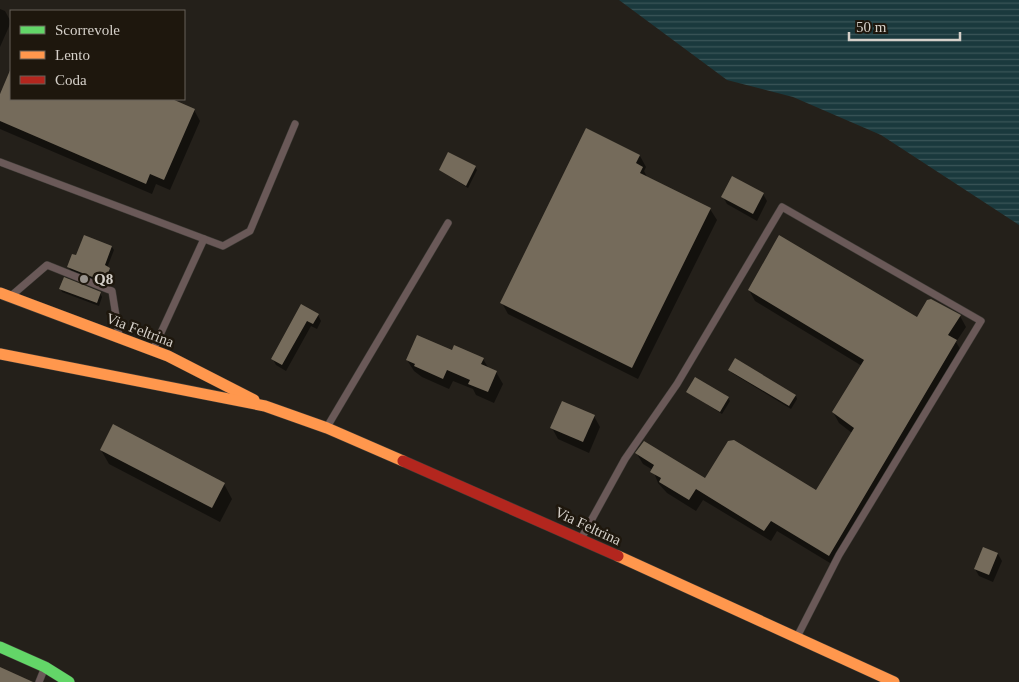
<svg xmlns="http://www.w3.org/2000/svg" width="1019" height="682" font-family="Georgia,serif">
  <defs>
    <pattern id="water-rules" width="6" height="5" patternUnits="userSpaceOnUse" patternTransform="scale(1.25)"><rect width="6" height="5" fill="#1a393d"/><path d="M0 2.5h6" fill="none" stroke="#3a5558"/></pattern>
  </defs>
  <rect width="100%" height="100%" fill="#24201a"/>
  <polygon fill="url(#water-rules)" points="619,0 1019,0 1019,225 881,135 793,97 727,80"/>
  <g fill="#0007">
    <polygon points="0,9 5,11 11,22 0,47"/>
    <polygon points="11,72 11,99 169,99 194,110 200,121 170,190 156,184 152,194 0,129 0,93 2,93"/>
    <polygon points="640,156 646,167 644,171 648,179 710,209 717,220 638,379 508,314 502,303"/>
    <polygon points="475,167 477,170 468,188 440,170"/>
    <polygon points="763,194 767,201 757,221 727,204 723,197"/>
    <polygon points="112,247 114,250 107,268 111,272 107,285 71,271 69,267 77,257"/>
    <polygon points="61,289 100,293 102,297 99,306 62,292"/>
    <polygon points="749,290 918,319 960,316 966,327 956,342 962,352 835,566 777,531 771,541 703,500 696,511 667,493 658,483 653,470 643,464 637,454 706,480 817,491 852,433 839,423 833,412 862,366 755,301"/>
    <polygon points="301,305 318,315 321,321 317,329 311,326 286,371 276,365 273,359"/>
    <polygon points="453,352 483,359 489,369 496,372 503,384 494,403 476,395 473,389 453,381 449,389 422,377 414,371 407,360"/>
    <polygon points="736,360 796,396 797,399 791,409 732,373 730,370"/>
    <polygon points="688,392 728,398 730,401 722,414"/>
    <polygon points="594,416 600,427 589,453 558,439 552,428"/>
    <polygon points="101,450 224,484 232,499 220,522 109,464"/>
    <polygon points="984,548 998,554 1002,561 993,582 979,576 975,569"/>
  </g>
  <g fill="#756b5b">
    <polygon points="11,68 11,99 172,99 195,109 164,180 150,174 146,184 0,121 0,94"/>
    <polygon points="586,128 640,155 636,163 643,167 640,173 711,208 632,368 500,303"/>
    <polygon points="448,152 476,166 466,186 439,170"/>
    <polygon points="732,176 764,193 753,214 721,197"/>
    <polygon points="84,235 112,246 105,265 110,268 105,282 67,267 72,254 76,255"/>
    <polygon points="779,235 917,317 927,300 931,299 961,315 948,335 957,340 829,556 771,521 764,531 696,489 689,500 659,482 661,478 650,472 654,465 635,453 644,441 705,478 728,441 734,440 816,490 854,428 832,412 864,360 748,290"/>
    <polygon points="64,277 101,292 97,303 59,289"/>
    <polygon points="301,304 319,314 313,324 307,321 282,365 271,359"/>
    <polygon points="417,335 452,350 454,345 484,358 481,364 497,371 488,392 468,384 470,380 447,370 443,379 414,366 415,364 406,360"/>
    <polygon points="735,358 796,395 789,406 728,370"/>
    <polygon points="695,377 729,397 720,412 686,392"/>
    <polygon points="562,401 595,415 583,442 550,428"/>
    <polygon points="113,424 225,483 212,508 100,450"/>
    <polygon points="983,547 998,553 989,575 974,569"/>
    <polygon points="0,667 33,682 0,682"/>
  </g>
  <g fill="none" stroke-linecap="round" stroke-linejoin="round">
    <g stroke="#3f3c37" stroke-width="8">
      <g id="lane">
        <polyline points="0,162 223,246 250,231 295,124"/>
        <polyline points="11,296 47,265 112,291 119,335"/>
        <polyline points="153,350 204,239"/>
        <polyline points="327,427 448,223"/>
        <polyline points="582,537 625,459 677,384 782,207 981,321 839,555 798,635"/>
        <polyline points="39,682 45,667"/>
      </g>
    </g>
    <g stroke="#3f3c37" stroke-width="12">
      <polyline id="fast" points="0,647 45,667 69,682"/>
    </g>
    <g stroke="#3f3c37" stroke-width="12">
      <g id="slow">
        <polyline points="0,293 168,356 254,400"/>
        <polyline points="0,354 265,406 327,428 403,461"/>
        <polyline points="618,556 894,682"/>
      </g>
    </g>
    <g stroke="#3f3c37" stroke-width="12">
      <polyline id="jam" points="403,461 618,556"/>
    </g>
    <use href="#lane" stroke="#6a5958" stroke-width="7"/>
    <use href="#fast" stroke="#63d668" stroke-width="11"/>
    <use href="#slow" stroke="#ff974d" stroke-width="11"/>
    <use href="#jam" stroke="#b3261e" stroke-width="11"/>
  </g>
  <circle fill="#97928c" stroke="#1e170d" stroke-width="2" cx="84" cy="279" r="5"/>
  <g text-anchor="middle" stroke-width="5" stroke-linejoin="round" paint-order="stroke">
    <g font-size="15" font-weight="bold" fill="#d5d0c9" stroke="#1e170d" text-anchor="start">
      <text x="94" y="284">Q8</text>
    </g>
    <g font-size="15" fill="#d5d0c9" stroke="#1e170d">
      <text transform="translate(140 330) rotate(21)" y="5">Via Feltrina</text>
      <text transform="translate(588 526) rotate(25)" y="5">Via Feltrina</text>
    </g>
  </g>
  <rect x="10" y="10" width="175" height="90" fill="#1e170d" stroke="#676158"/>
  <rect x="20" y="26" width="25" height="8" fill="#63d668" stroke="#676158"/>
  <text x="55" y="35" font-size="15" fill="#d5d0c9">Scorrevole</text>
  <rect x="20" y="51" width="25" height="8" fill="#ff974d" stroke="#676158"/>
  <text x="55" y="60" font-size="15" fill="#d5d0c9">Lento</text>
  <rect x="20" y="76" width="25" height="8" fill="#b3261e" stroke="#676158"/>
  <text x="55" y="85" font-size="15" fill="#d5d0c9">Coda</text>
  <path d="M849 32v8h111v-8" fill="none" stroke="#d5d0c9" stroke-width="2.5"/>
  <text x="856" y="32" font-size="15" fill="#d5d0c9" stroke="#1e170d" stroke-width="4" paint-order="stroke">50 m</text>
</svg>
